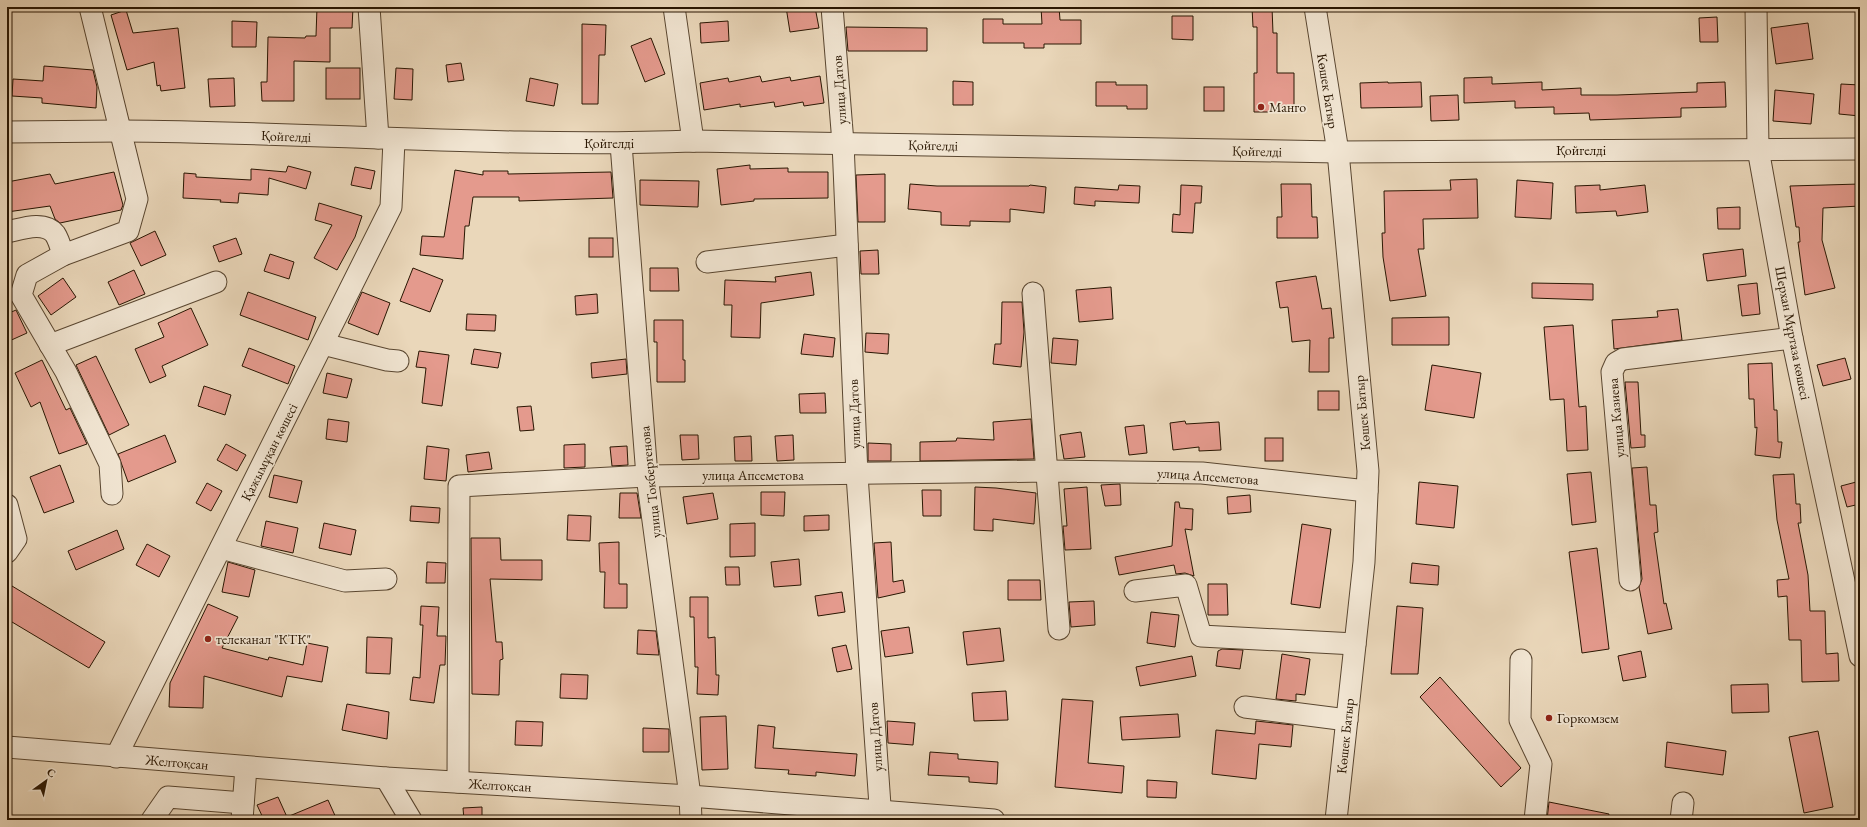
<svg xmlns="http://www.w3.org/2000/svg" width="1867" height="827" font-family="'EB Garamond',serif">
  <rect width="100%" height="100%" fill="#ead7ba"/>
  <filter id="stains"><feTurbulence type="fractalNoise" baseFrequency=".005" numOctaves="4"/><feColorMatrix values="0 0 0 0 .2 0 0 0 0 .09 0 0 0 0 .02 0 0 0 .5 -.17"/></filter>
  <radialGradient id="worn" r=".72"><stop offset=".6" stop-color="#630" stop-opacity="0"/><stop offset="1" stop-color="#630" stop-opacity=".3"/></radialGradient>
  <g fill="#e49a8d" stroke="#291602">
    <polygon points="317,7 353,7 352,28 330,28 330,62 294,61 294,101 262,101 261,82 267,82 268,37 305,38 306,36 316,36"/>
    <polygon points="786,7 815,7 819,28 790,32"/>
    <polygon points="1041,7 1059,7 1060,20 1081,20 1081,44 1044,44 1044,48 1024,48 1024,43 983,43 983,19 1003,19 1003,24 1042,24"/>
    <polygon points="1252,7 1272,7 1273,33 1277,33 1277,73 1294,73 1294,112 1254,112 1254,73 1257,73 1257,27 1253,27"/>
    <polygon points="126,10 133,33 178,28 185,88 161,91 160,85 157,86 154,62 127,70 111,15"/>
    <polygon points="1172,16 1193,16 1193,40 1172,39"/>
    <polygon points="1717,17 1718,42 1700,42 1699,18"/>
    <polygon points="232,21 257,22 256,47 232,47"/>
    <polygon points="728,21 729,41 701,43 700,23"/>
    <polygon points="1808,23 1813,59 1776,64 1771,28"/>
    <polygon points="582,24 606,25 605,55 599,55 598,104 582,104"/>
    <polygon points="846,27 927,28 927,51 848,51"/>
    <polygon points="651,38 665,74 645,82 631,46"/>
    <polygon points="461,63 464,80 448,82 446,65"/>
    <polygon points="44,66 93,70 97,87 96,108 42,103 42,98 12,96 13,79 43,81"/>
    <rect x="326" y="68" width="34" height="31"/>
    <polygon points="396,68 413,69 412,100 394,99"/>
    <polygon points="760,76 762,82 790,77 791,81 820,76 824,103 804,106 803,102 775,107 774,102 740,107 740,104 704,110 700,83 728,78 729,82"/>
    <polygon points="1492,77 1492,84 1542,82 1542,90 1581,88 1581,95 1617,95 1697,92 1697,83 1725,82 1726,107 1681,108 1681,117 1590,120 1589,113 1554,114 1554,107 1515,108 1515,101 1464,103 1464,78"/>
    <polygon points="234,78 235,106 210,107 208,79"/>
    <polygon points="530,78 558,84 554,106 526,101"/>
    <polygon points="953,81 973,82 973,105 953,105"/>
    <polygon points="1096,82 1116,82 1116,85 1147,85 1147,109 1127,109 1127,106 1096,106"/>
    <polygon points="1388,82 1388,83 1421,82 1422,107 1361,108 1360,83"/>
    <polygon points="1841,84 1860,85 1860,116 1839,114"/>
    <rect x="1204" y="87" width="20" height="24"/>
    <polygon points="1775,90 1814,94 1811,124 1773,121"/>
    <polygon points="1458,95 1459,120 1431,121 1430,96"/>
    <polygon points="750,165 750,169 788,168 788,172 828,172 828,198 754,199 754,201 721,205 717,169"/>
    <polygon points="288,166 311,172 306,189 269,178 268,195 239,193 238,203 220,202 221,200 183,198 184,173 196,174 196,177 251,180 251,169 286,172"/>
    <polygon points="355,167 375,171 371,189 351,185"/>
    <polygon points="455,170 483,175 483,171 508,171 508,174 611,172 613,198 519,201 519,197 473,197 469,226 465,226 463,259 420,255 422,236 444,237"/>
    <polygon points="114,172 123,205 121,210 60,223 55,219 50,206 7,212 7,182 50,174 55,184"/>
    <polygon points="885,174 885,222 858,222 856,175"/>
    <polygon points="1477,179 1478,218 1423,219 1424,249 1418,249 1426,296 1390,301 1383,257 1382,233 1385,233 1384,191 1451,190 1450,180"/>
    <polygon points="640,180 699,181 698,207 640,205"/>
    <polygon points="1517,180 1553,183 1551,219 1515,217"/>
    <polygon points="910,184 937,186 1029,186 1030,185 1046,187 1044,213 1010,209 1010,222 970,221 970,226 941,225 941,212 908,209"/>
    <polygon points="1281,184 1311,184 1312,217 1317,217 1318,238 1277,238 1277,217 1282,217"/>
    <polygon points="1860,184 1860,206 1823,208 1822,240 1835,288 1805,295 1798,242 1800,242 1799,227 1796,227 1790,186"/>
    <polygon points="1119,185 1140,186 1139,203 1095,201 1095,206 1074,204 1075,187 1118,190"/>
    <polygon points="1181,185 1202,186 1201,203 1195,203 1193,233 1172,232 1173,214 1180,215"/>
    <polygon points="1600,185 1600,190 1645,185 1648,212 1617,216 1616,211 1576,213 1575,186"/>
    <polygon points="319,203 362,216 355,237 337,270 314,258 332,225 315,220"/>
    <polygon points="1740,207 1740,229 1718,229 1717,208"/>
    <polygon points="155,231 166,255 141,266 130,243"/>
    <polygon points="236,238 242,254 219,262 213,246"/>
    <rect x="589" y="238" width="24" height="19"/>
    <polygon points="1743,249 1746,276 1707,281 1703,254"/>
    <polygon points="878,250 879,274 861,274 860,251"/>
    <polygon points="270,254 294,262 289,279 264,271"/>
    <polygon points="413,268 443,280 430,312 400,301"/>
    <polygon points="650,268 678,268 679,291 650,291"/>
    <polygon points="134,270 145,294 119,305 108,282"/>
    <polygon points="811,272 814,295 761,303 760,338 731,337 732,305 724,305 725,280 776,282 775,277"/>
    <polygon points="1316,276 1322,309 1331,308 1334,338 1329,338 1329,372 1309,372 1310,340 1292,342 1288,307 1280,308 1276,282"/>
    <polygon points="63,278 76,297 51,315 38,296"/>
    <polygon points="1532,283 1593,284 1593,300 1532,298"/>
    <polygon points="1757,283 1760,314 1742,316 1738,285"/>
    <polygon points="1111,287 1113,319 1079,322 1076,290"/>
    <polygon points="248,292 316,317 308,340 240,315"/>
    <polygon points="362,292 390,303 378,335 348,323"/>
    <polygon points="597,294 598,313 576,315 575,296"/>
    <polygon points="1002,302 1022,302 1024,332 1021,367 993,364 995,344 1001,344"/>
    <polygon points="191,308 208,345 162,366 166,376 150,383 135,349 164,337 158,323"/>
    <polygon points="1678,309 1682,340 1614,349 1612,320 1658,317 1657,311"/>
    <polygon points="16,310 27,333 7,342 7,314"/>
    <polygon points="467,314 496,315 495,331 466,330"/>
    <polygon points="1449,317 1449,345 1392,345 1392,318"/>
    <polygon points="654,320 683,320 683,360 685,360 685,382 657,382 657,342 654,342"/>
    <polygon points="1573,325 1579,407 1586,406 1588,450 1567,451 1564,399 1550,400 1544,327"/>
    <polygon points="866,333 889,334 888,354 865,352"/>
    <polygon points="804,334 835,338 833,357 801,354"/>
    <polygon points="1053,338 1078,340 1076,365 1051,363"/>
    <polygon points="249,348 295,366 288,384 242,366"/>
    <polygon points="474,349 501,353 498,368 471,364"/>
    <polygon points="419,351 449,355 442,406 422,403 426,368 416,367"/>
    <polygon points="96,356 129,425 109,435 76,365"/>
    <polygon points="1845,358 1851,379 1823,386 1817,365"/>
    <polygon points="626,359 627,374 592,378 591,363"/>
    <polygon points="42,360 66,410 70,408 87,444 59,454 40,402 31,407 15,373"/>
    <polygon points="1772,363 1774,410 1777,410 1778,442 1782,442 1780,458 1755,455 1757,427 1755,428 1754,399 1749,399 1748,364"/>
    <polygon points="1432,365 1481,373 1474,418 1425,410"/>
    <polygon points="327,373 352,379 347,398 323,393"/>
    <polygon points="1625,382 1638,382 1641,435 1645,435 1645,447 1631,448"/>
    <polygon points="204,386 231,395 225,415 198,406"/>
    <rect x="1318" y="391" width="21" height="19"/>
    <polygon points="825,393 826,413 800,413 799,394"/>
    <polygon points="531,406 534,430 520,431 517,407"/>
    <polygon points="328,419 349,422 347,442 326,439"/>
    <polygon points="1031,419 1034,459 920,461 920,442 956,441 957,438 994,440 993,422"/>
    <polygon points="1185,421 1186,424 1219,422 1221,450 1199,451 1199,447 1173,450 1170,423"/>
    <polygon points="1144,425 1147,453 1129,455 1125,427"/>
    <polygon points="1081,432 1085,457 1064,459 1060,435"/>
    <polygon points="165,435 176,462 128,482 118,454"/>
    <polygon points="680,435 698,435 699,459 682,460"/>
    <polygon points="793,435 794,460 777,461 775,436"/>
    <polygon points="751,436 752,461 735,461 734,437"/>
    <rect x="1265" y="438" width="18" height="23"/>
    <polygon points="868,443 891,444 891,461 868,461"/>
    <polygon points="226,444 246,455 237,471 217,460"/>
    <polygon points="585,444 585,467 564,468 564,445"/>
    <polygon points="427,446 449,449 446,481 424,479"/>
    <polygon points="627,446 628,465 612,466 610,447"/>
    <polygon points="489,452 492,469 468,472 466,455"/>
    <polygon points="60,465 74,502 44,513 30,477"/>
    <polygon points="1647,467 1650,505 1656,505 1658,532 1654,533 1664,604 1666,603 1672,629 1648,634 1639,587 1642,579 1632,468"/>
    <polygon points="1591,472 1596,522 1572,525 1567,474"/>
    <polygon points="1794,474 1796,504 1800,504 1801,523 1798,523 1808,575 1810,611 1825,611 1826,654 1838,653 1839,681 1802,682 1801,640 1789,640 1787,596 1778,597 1777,580 1789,579 1777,520 1773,475"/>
    <polygon points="274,475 302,481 297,503 269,497"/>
    <polygon points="1860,481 1860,504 1847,507 1841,486"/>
    <polygon points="1419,482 1458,486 1454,528 1416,524"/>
    <polygon points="207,483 222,491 211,511 196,503"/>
    <polygon points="1120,484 1121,505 1105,506 1101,485"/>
    <polygon points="975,487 996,488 1036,493 1034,524 993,519 993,531 974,530"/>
    <polygon points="1087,487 1091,549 1065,550 1063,526 1067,526 1064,489"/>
    <polygon points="922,490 941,490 941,516 923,516"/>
    <polygon points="761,492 785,492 784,516 761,515"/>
    <polygon points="620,493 637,493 641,518 619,518"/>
    <polygon points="713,493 718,519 687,524 683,497"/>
    <polygon points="1250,495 1251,512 1228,514 1227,497"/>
    <polygon points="1175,502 1179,502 1180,508 1193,509 1192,530 1185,529 1194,576 1185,573 1176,574 1174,565 1119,575 1115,557 1172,546"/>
    <polygon points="411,506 440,508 439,523 410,521"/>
    <polygon points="568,515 591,516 590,541 567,540"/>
    <polygon points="829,515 829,530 804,531 804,516"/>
    <polygon points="266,521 298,528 293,553 261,546"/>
    <polygon points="324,523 356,530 351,555 319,548"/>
    <polygon points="755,523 755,556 730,557 730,524"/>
    <polygon points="1302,524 1331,529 1320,608 1291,604"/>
    <polygon points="117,530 124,549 76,570 68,551"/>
    <polygon points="471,538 500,538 501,560 542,560 542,580 490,579 496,642 502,642 503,659 500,660 499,695 472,694"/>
    <polygon points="619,542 619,584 627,584 627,608 604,608 605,572 600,572 599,543"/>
    <polygon points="891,542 893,582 903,580 905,592 878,598 874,543"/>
    <polygon points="147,544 170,556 159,577 136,565"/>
    <polygon points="1597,548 1609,649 1582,653 1569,552"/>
    <polygon points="799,559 801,585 774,587 771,562"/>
    <polygon points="228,562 255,570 249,597 222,592"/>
    <polygon points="427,562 446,563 445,583 426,583"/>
    <polygon points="1412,563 1439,566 1438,585 1410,583"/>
    <polygon points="725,567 739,567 740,585 726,585"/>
    <polygon points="1008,580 1040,580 1041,600 1008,600"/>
    <polygon points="7,583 105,642 89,668 7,619"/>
    <polygon points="1208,584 1227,584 1228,615 1208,615"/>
    <polygon points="842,592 845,612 818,616 815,596"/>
    <polygon points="690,597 708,597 708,638 715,637 716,675 719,675 718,695 697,694 698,667 695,667 694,617 690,617"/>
    <polygon points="1094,601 1095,625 1071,627 1069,602"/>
    <polygon points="208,604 238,617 222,648 268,660 269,657 303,665 307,643 328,647 322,682 287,676 282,697 204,676 203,708 169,707 170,683"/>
    <polygon points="421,606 439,607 437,636 446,636 445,665 440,665 434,703 410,700 413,677 420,678 423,625 420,625"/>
    <polygon points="1397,606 1423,608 1418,674 1391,674"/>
    <polygon points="1151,612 1179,615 1175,647 1147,643"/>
    <polygon points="909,627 913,653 885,657 881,631"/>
    <polygon points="1000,628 1004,661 967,665 963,632"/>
    <polygon points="638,630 656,631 659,655 637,654"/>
    <polygon points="367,637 392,638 390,674 366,673"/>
    <polygon points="846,645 852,669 837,672 832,648"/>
    <polygon points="1222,649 1243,650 1240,669 1216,666 1218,651"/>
    <polygon points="1641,651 1646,677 1623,681 1618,656"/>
    <polygon points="1282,654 1310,659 1305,695 1296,694 1296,701 1276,699"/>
    <polygon points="1192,656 1196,676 1140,686 1136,667"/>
    <polygon points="561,674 588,675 587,699 560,698"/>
    <polygon points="1440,677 1521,768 1501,787 1420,697"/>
    <polygon points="1768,684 1769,712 1732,713 1731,685"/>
    <polygon points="1006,691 1008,720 974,721 972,693"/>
    <polygon points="1062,699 1093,701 1088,763 1124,766 1122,793 1055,787"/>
    <polygon points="347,704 389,712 387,739 342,730"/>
    <polygon points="1178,714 1180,737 1122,740 1120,717"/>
    <polygon points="726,716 728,769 702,770 700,717"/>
    <polygon points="516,721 543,722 542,746 515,745"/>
    <polygon points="887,721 915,723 913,745 888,743"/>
    <polygon points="1256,721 1293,725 1291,747 1259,744 1256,779 1212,774 1216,730 1255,734"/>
    <polygon points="758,725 775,727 773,748 857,754 855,776 816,772 816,776 788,774 789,770 755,768"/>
    <polygon points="643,728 669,729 669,752 643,752"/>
    <polygon points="1818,731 1833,807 1804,813 1789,737"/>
    <polygon points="1667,742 1726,751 1723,775 1665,767"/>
    <polygon points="930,752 958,754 958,759 998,762 997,784 969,782 969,777 928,775"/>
    <polygon points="1147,780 1177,782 1176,798 1147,797"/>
    <polygon points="278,797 287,817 328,800 337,820 264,820 257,805"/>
    <polygon points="1549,802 1609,814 1608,820 1547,820"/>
    <polygon points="482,807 482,820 464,820 463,808"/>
  </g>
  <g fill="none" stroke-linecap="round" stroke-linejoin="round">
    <g stroke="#594630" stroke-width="23">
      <g id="minor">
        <polyline points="90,7 137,199 128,231 63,255 27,275 21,295 66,372 110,464 112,494"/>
        <polyline points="369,7 378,138"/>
        <polyline points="674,7 693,141"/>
        <polyline points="832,7 843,143 857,475 881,820"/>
        <polyline points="1315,7 1338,152 1368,471 1364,562 1336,820"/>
        <polyline points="1756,7 1758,149 1792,338 1860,656"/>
        <path d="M 7,132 C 45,132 83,131 121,131 C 312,132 502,148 693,141 L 1338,152 L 1860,149"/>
        <polyline points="621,144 647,476 690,796 691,820"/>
        <path d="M 7,232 C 21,229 44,220 55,234 C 59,240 61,248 63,255"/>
        <polyline points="707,262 847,245"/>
        <polyline points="1033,293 1059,629"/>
        <polyline points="323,344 387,360 398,361"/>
        <polyline points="50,345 216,282"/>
        <polyline points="7,505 16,539 7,552"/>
        <polyline points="221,548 345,581 386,579"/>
        <polyline points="1630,580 1612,372 1616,363 1623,359 1792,338"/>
        <polyline points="1135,591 1186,585 1201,636 1355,644"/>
        <polyline points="1521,660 1520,720 1541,764 1535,820"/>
        <polyline points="1245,707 1347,720"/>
        <polyline points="7,747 386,778 690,796 994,820"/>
        <polyline points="116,757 391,207 394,140"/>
        <polyline points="386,778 411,820"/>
        <polyline points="458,782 459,486 647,476 1048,471 1202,473 1367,491"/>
        <polyline points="152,820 168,797 243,803"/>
        <polyline points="242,820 246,767"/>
        <polyline points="1681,820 1683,803"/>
      </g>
    </g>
    <polyline stroke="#291602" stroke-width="2.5" stroke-dasharray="3 2" stroke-linecap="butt" points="7,807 15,820"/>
    <use href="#minor" stroke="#f1e5d2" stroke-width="21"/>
  </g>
  <g fill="#8f2418" stroke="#f1e5d2" stroke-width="1.5">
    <circle cx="1261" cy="107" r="4"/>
    <circle cx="208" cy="639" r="4"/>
    <circle cx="1549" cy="718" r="4"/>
  </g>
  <g text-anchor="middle" stroke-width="3.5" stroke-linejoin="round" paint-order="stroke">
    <g font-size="14" fill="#291602" stroke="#f1e5d2">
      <text transform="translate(839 90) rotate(-94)" y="5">улица Датов</text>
      <text transform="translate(1328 91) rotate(81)" y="5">Көшек Батыр</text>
      <text transform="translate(286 136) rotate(2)" y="5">Қойгелді</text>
      <text x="609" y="148">Қойгелді</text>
      <text transform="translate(933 145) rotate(1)" y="5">Қойгелді</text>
      <text x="1581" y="155">Қойгелді</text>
      <text transform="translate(1257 151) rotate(1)" y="5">Қойгелді</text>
      <text transform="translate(1793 333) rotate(79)" y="5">Шерхан Мұртаза көшесі</text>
      <text transform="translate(1362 413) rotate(-95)" y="5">Көшек Батыр</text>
      <text transform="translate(854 414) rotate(-92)" y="5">улица Датов</text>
      <text transform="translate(1616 418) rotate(-95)" y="5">улица Казиева</text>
      <text transform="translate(269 452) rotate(-63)" y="5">Қажымұқан көшесі</text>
      <text x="753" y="480">улица Апсеметова</text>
      <text transform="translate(1208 476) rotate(4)" y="5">улица Апсеметова</text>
      <text transform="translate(650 482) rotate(-96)" y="5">улица Токбергенова</text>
      <text transform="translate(1345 736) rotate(-84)" y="5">Көшек Батыр</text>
      <text transform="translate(875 737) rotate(-94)" y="5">улица Датов</text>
      <text transform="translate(177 762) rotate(5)" y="5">Желтоқсан</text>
      <text transform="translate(500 785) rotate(3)" y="5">Желтоқсан</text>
    </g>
    <g font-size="14" fill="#291602" stroke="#f1e5d2" text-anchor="start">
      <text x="1269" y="112">Манго</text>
      <text x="216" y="644">телеканал "КТК"</text>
      <text x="1557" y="723">Горкомзем</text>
    </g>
  </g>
  <rect width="1867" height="827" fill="none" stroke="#ead7ba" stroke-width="24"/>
  <rect x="8" y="8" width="1851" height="811" fill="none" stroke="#291602" stroke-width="2"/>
  <rect x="12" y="12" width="1843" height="803" fill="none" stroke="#291602"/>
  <g transform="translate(46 781) rotate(33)" stroke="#f1e5d2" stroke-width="3" paint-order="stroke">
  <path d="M0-3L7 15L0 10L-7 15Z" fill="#291602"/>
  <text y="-6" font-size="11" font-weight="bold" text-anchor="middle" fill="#291602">С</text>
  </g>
  <rect width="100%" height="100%" filter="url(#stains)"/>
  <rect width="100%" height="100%" fill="url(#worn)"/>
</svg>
